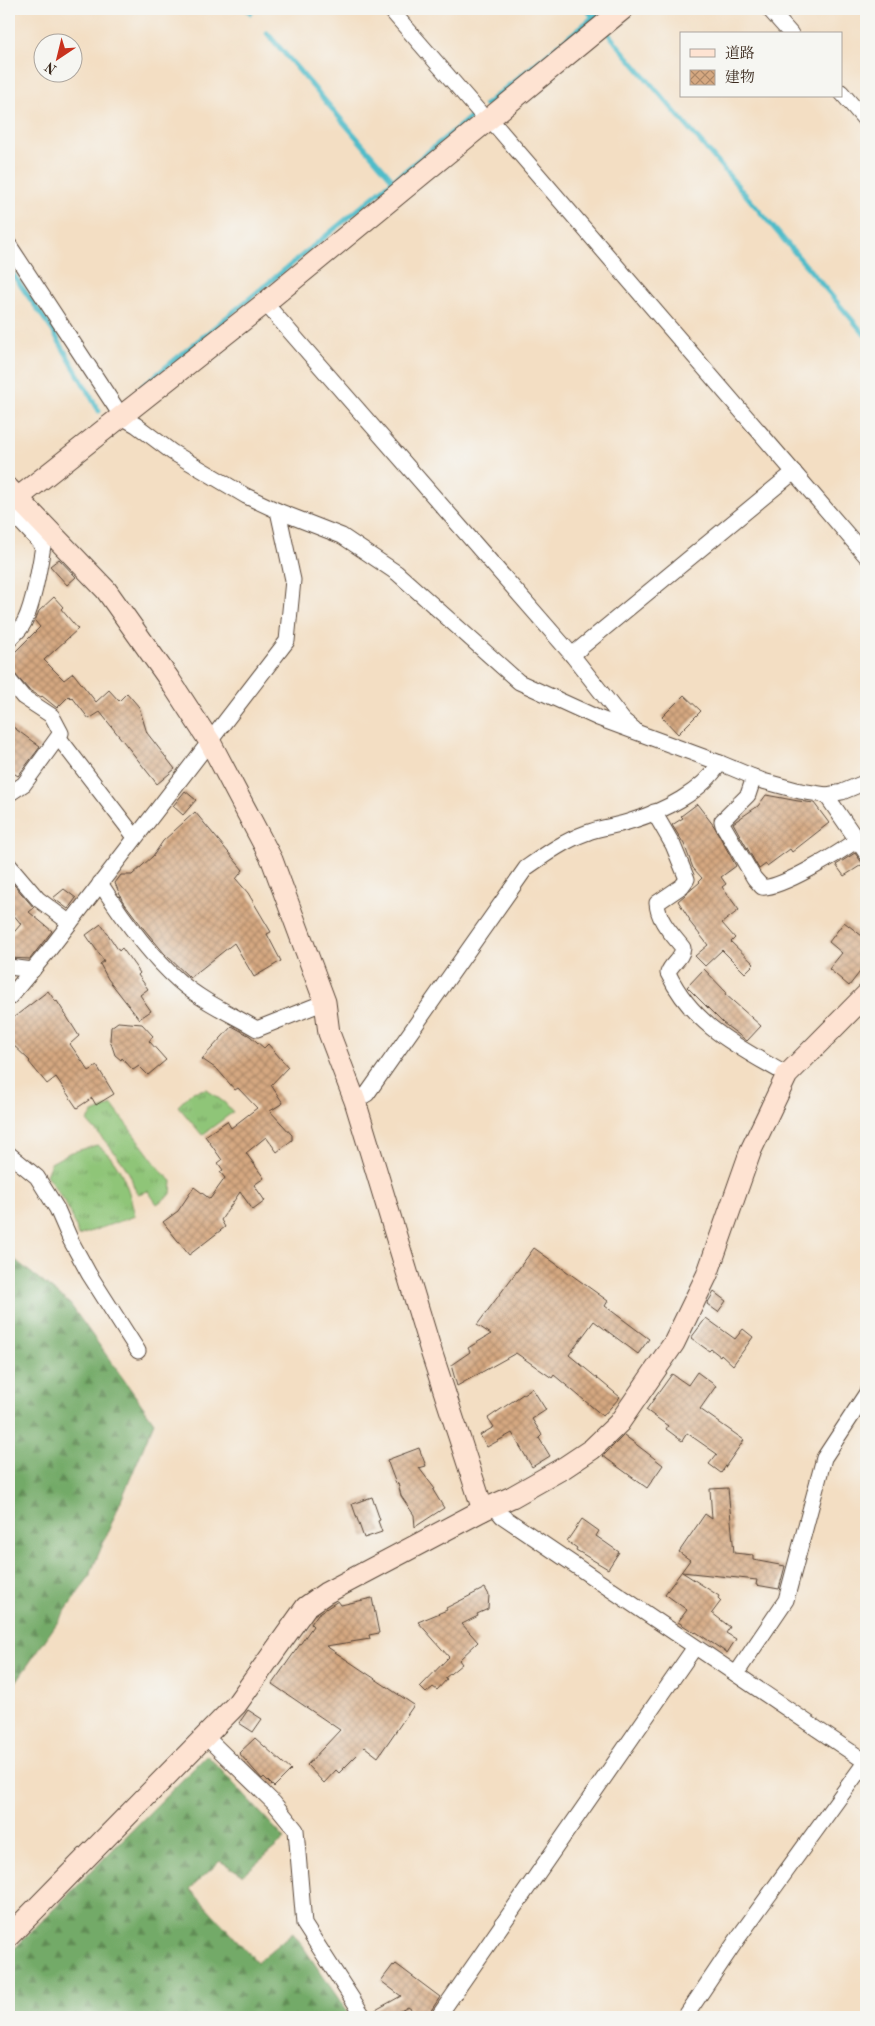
<svg xmlns="http://www.w3.org/2000/svg" width="875" height="2026" font-family="'Old Standard TT','Noto Serif JP',serif">
  <defs>
    <pattern id="grass-tufts" width="24" height="20" patternUnits="userSpaceOnUse" patternTransform="scale(1.25)"><rect width="24" height="20" fill="#8fc578"/><path d="M3 7l-1-3M5 7V3M7 7l1-3M15 17l-1-3M17 17v-4M19 17l1-3" fill="none" stroke="#76a062"/></pattern>
    <pattern id="forest-firs" width="22" height="20" patternUnits="userSpaceOnUse" patternTransform="scale(1.25)"><rect width="22" height="20" fill="#73aa68"/><path d="M5 1l3.5 6h-7zM16 11l3.5 6h-7z" fill="#608b55"/></pattern>
    <pattern id="building-cross-hatch" width="8" height="8" patternUnits="userSpaceOnUse" patternTransform="scale(1.25)"><rect width="8" height="8" fill="#d5a881"/><path d="M0 0l8 8M0 8l8-8" fill="none" stroke="#ae8969"/></pattern>
  </defs>
  <rect width="100%" height="100%" fill="#f6f6f2"/>
  <filter id="ink" filterUnits="userSpaceOnUse"><feTurbulence type="fractalNoise" baseFrequency=".02" numOctaves="2"/><feDisplacementMap in="SourceGraphic" scale="10" xChannelSelector="R" yChannelSelector="G"/><feConvolveMatrix kernelMatrix="1 2 1 2 8 2 1 2 1" color-interpolation-filters="sRGB"/></filter>
  <filter id="wash" filterUnits="userSpaceOnUse"><feTurbulence type="fractalNoise" baseFrequency=".0096" numOctaves="4" result="noise"/><feDisplacementMap in="SourceGraphic" scale="20" xChannelSelector="R" yChannelSelector="G"/><feGaussianBlur stdDeviation="1.12" result="paint"/><feColorMatrix in="noise" values="0 0 0 0 0 0 0 0 0 0 0 0 0 0 0 0 0 1.4 0 .05"/><feComposite in="paint" operator="in"/></filter>
  <g filter="url(#wash)">
    <rect width="100%" height="100%" fill="#f3dec3"/>
    <g fill="url(#grass-tufts)" stroke="#65784b">
      <polygon points="206,1089 225,1103 233,1112 202,1135 178,1106 192,1092"/>
      <path d="M 112,1105 L 161,1171 L 172,1181 L 171,1194 L 157,1204 L 148,1191 L 138,1194 C 133,1188 133,1182 130,1175 C 121,1157 101,1137 87,1121 L 93,1113 Z"/>
      <path d="M 97,1145 C 121,1161 129,1189 135,1216 L 78,1236 C 74,1213 60,1194 46,1175 L 51,1163 L 69,1153 Z"/>
    </g>
    <g fill="url(#forest-firs)" stroke="#576a43">
      <polygon points="9,1255 70,1304 154,1422 89,1577 9,1692"/>
      <polygon points="207,1755 285,1839 243,1875 220,1861 190,1889 257,1962 293,1932 351,2017 9,2017 9,1954"/>
    </g>
    <g fill="none" stroke-linecap="round" stroke-linejoin="round">
      <g stroke="#50bcc9" stroke-width="5">
        <polyline points="247,9 251,13"/>
        <polyline points="586,9 599,23"/>
        <polyline points="605,30 866,336"/>
        <polyline points="267,33 393,180"/>
        <polyline points="485,105 603,9"/>
        <polyline points="9,269 53,331 99,411"/>
        <polyline points="138,390 472,116"/>
      </g>
    </g>
    <g id="blocks">
      <g fill="url(#building-cross-hatch)">
        <polygon points="59,559 76,577 67,585 50,566"/>
        <polygon points="54,597 63,607 61,609 78,629 44,660 64,680 73,673 96,702 109,690 119,701 127,693 139,707 147,733 175,769 157,784 100,712 89,719 72,697 71,698 69,696 57,708 42,696 41,697 29,690 13,672 15,670 9,665 9,658 40,627 35,621 39,611"/>
        <polygon points="684,695 701,711 678,734 662,717"/>
        <polygon points="9,724 40,747 18,776 9,770"/>
        <polygon points="185,791 196,800 183,815 173,806"/>
        <polygon points="766,795 798,801 814,803 829,823 792,852 790,849 767,866 766,864 759,869 733,823 758,806"/>
        <polygon points="697,804 714,826 736,866 721,877 726,884 722,887 739,910 722,923 735,938 731,942 754,964 745,973 722,950 705,966 695,956 708,945 689,921 690,920 678,901 700,882 699,881 702,878 693,868 684,844 672,825 683,818 681,816"/>
        <polygon points="195,812 243,870 236,879 248,893 271,932 267,934 281,961 254,977 234,943 190,978 164,953 144,929 122,900 115,883 121,875 132,875 153,856 163,841"/>
        <polygon points="855,853 863,864 844,876 836,865"/>
        <polygon points="9,879 34,908 29,912 52,931 30,959 9,958 9,938 21,924 9,909"/>
        <polygon points="64,889 76,898 68,909 53,898"/>
        <polygon points="844,922 866,939 866,964 849,986 829,969 842,953 829,942"/>
        <polygon points="101,924 119,951 122,948 140,973 138,975 148,989 140,995 151,1011 139,1019 108,979 100,964 104,961 86,935"/>
        <polygon points="704,969 726,992 725,994 761,1026 747,1041 723,1023 687,987"/>
        <polygon points="48,991 56,1002 57,1001 79,1036 70,1044 89,1071 97,1066 114,1094 96,1105 92,1098 77,1108 56,1077 47,1084 29,1062 30,1061 9,1041 9,1021"/>
        <polygon points="118,1022 142,1024 153,1036 149,1041 166,1060 148,1075 139,1066 133,1070 122,1058 121,1060 115,1055 110,1040 111,1027"/>
        <polygon points="232,1026 250,1036 264,1048 268,1044 288,1067 271,1085 283,1103 270,1111 292,1135 292,1140 277,1152 266,1137 246,1153 264,1178 254,1185 265,1201 253,1210 240,1192 221,1220 225,1227 189,1255 163,1222 178,1211 194,1187 210,1199 225,1178 220,1172 223,1170 218,1163 222,1160 205,1136 227,1121 231,1128 257,1108 238,1088 235,1090 218,1070 202,1059"/>
        <polygon points="534,1248 608,1301 605,1306 649,1339 638,1354 594,1321 569,1355 620,1397 603,1416 554,1375 552,1378 516,1353 457,1386 451,1365 470,1352 468,1348 491,1334 477,1325"/>
        <polygon points="714,1292 726,1301 718,1312 707,1304"/>
        <polygon points="706,1318 735,1339 743,1329 753,1337 733,1365 721,1354 720,1356 711,1349 709,1351 691,1338"/>
        <polygon points="697,1372 716,1386 700,1409 744,1440 721,1473 709,1464 717,1454 687,1433 682,1441 666,1429 668,1426 646,1410 672,1374 688,1385"/>
        <polygon points="532,1388 546,1410 532,1419 542,1435 539,1438 550,1456 532,1467 512,1433 487,1447 480,1435 494,1427 488,1418"/>
        <polygon points="624,1435 663,1465 647,1488 603,1456"/>
        <polygon points="419,1448 426,1466 419,1468 435,1489 433,1490 444,1508 415,1527 414,1515 401,1496 398,1483 396,1484 387,1460"/>
        <polygon points="728,1488 734,1553 753,1555 753,1560 785,1566 779,1589 756,1585 757,1580 682,1572 719,1596 718,1598 721,1601 712,1613 730,1627 726,1633 736,1639 727,1653 696,1632 695,1633 678,1622 687,1610 665,1594 690,1560 679,1552 705,1514 712,1519 710,1489"/>
        <polygon points="372,1497 380,1520 378,1521 382,1532 364,1538 352,1504"/>
        <polygon points="582,1519 599,1531 596,1536 619,1552 608,1569 576,1550 577,1548 567,1541"/>
        <polygon points="485,1588 489,1595 488,1609 477,1614 478,1616 462,1624 478,1642 459,1660 462,1664 445,1678 447,1679 437,1690 433,1687 426,1693 420,1687 449,1657 418,1622 447,1610 446,1608"/>
        <polygon points="372,1598 379,1633 369,1635 370,1639 326,1646 414,1705 378,1757 365,1747 339,1773 336,1770 324,1783 307,1765 340,1730 272,1684 313,1626 311,1624 318,1614 338,1601 341,1605"/>
        <polygon points="248,1710 262,1719 253,1732 239,1723"/>
        <polygon points="255,1738 291,1770 274,1787 264,1777 262,1779 239,1753"/>
        <polygon points="396,1964 440,1997 430,2012 429,2017 422,2017 408,2007 389,2017 373,2017 372,2012 401,1996 381,1981 393,1965 394,1966"/>
      </g>
    </g>
  </g>
  <g filter="url(#ink)">
    <use href="#blocks" fill-opacity="0" stroke="#574537" stroke-width="1"/>
    <g fill="none" stroke-linecap="round" stroke-linejoin="round">
      <g stroke="#574537" stroke-width="17">
        <g id="street">
          <polyline points="390,9 482,115 490,119 866,556"/>
          <polyline points="769,9 791,34"/>
          <polyline points="841,92 866,121"/>
          <polyline points="9,245 122,417 136,425 172,452 246,496 278,511 342,536 397,573 519,682 598,718 720,763 763,781 800,791 826,795 842,792 866,782"/>
          <polyline points="265,303 572,655 623,720 634,729"/>
          <path d="M 9,640 C 13,636 19,631 22,626 C 33,610 40,565 43,546 L 14,515 L 19,497"/>
          <polyline points="572,655 794,472"/>
          <polyline points="9,680 23,697 52,716 61,733 24,784 9,794"/>
          <polyline points="59,738 135,837"/>
          <path d="M 754,777 L 748,795 L 722,821 L 723,825 L 754,878 L 762,887 C 779,890 842,851 857,840"/>
          <polyline points="826,795 866,853"/>
          <path d="M 654,812 L 673,845 L 687,879 L 682,886 L 657,903 C 658,921 672,934 683,948 C 682,959 671,963 668,973 C 693,1026 739,1047 787,1075"/>
          <polyline points="9,865 38,899 70,923"/>
          <path d="M 100,883 C 122,917 148,954 179,981 C 202,1001 231,1014 257,1029 L 325,1002"/>
          <polyline points="9,967 33,970"/>
          <polyline points="9,998 50,949 287,641 293,580 278,511"/>
          <path d="M 355,1101 L 367,1094 L 526,868 C 546,854 564,841 586,833 C 601,827 617,826 631,821 C 664,811 702,792 720,763"/>
          <polyline points="9,1154 37,1177 57,1209 71,1241 89,1274 138,1351"/>
          <polyline points="493,1505 502,1516 866,1762"/>
          <polyline points="736,1674 786,1600 824,1458 866,1394"/>
          <polyline points="205,1736 274,1803 296,1830 304,1924 364,2017"/>
          <polyline points="438,2017 695,1647"/>
          <polyline points="685,2017 738,1938 866,1761"/>
        </g>
      </g>
      <g stroke="#574537" stroke-width="23">
        <g id="secondary">
          <polyline points="9,489 106,590 169,679 210,742 272,860 325,1002 329,1033 355,1101 431,1351 483,1510"/>
          <polyline points="19,497 265,303 623,9"/>
          <polyline points="9,1936 236,1705 306,1607 326,1593 483,1510 512,1497 565,1467 592,1449 619,1423 674,1343 707,1275 751,1150 787,1075 866,995"/>
        </g>
      </g>
      <use href="#street" stroke="#fff" stroke-width="15"/>
      <use href="#secondary" stroke="#fee3d2" stroke-width="21"/>
    </g>
  </g>
  <rect width="875" height="2026" fill="none" stroke="#f6f6f2" stroke-width="30"/>
  <rect x="680" y="32" width="162" height="65" fill="#f6f6f2" stroke="#aba49d"/>
  <rect x="690" y="49" width="25" height="8" fill="#fee3d2" stroke="#aba49d"/>
  <text x="725" y="58" font-size="15" fill="#3b2a1e">道路</text>
  <rect x="690" y="70" width="25" height="15" fill="url(#building-cross-hatch)" stroke="#aba49d"/>
  <text x="725" y="82" font-size="15" fill="#3b2a1e">建物</text>
  <g transform="translate(58 58) rotate(215)"><circle r="24" fill="#f6f6f2" stroke="#aba49d"/>
  <path d="M0-4L9 19L0 12L-9 19Z" fill="#c8321e"/>
  <text y="-8" font-size="14" font-weight="bold" text-anchor="middle" fill="#3b2a1e">N</text>
  </g>
</svg>
